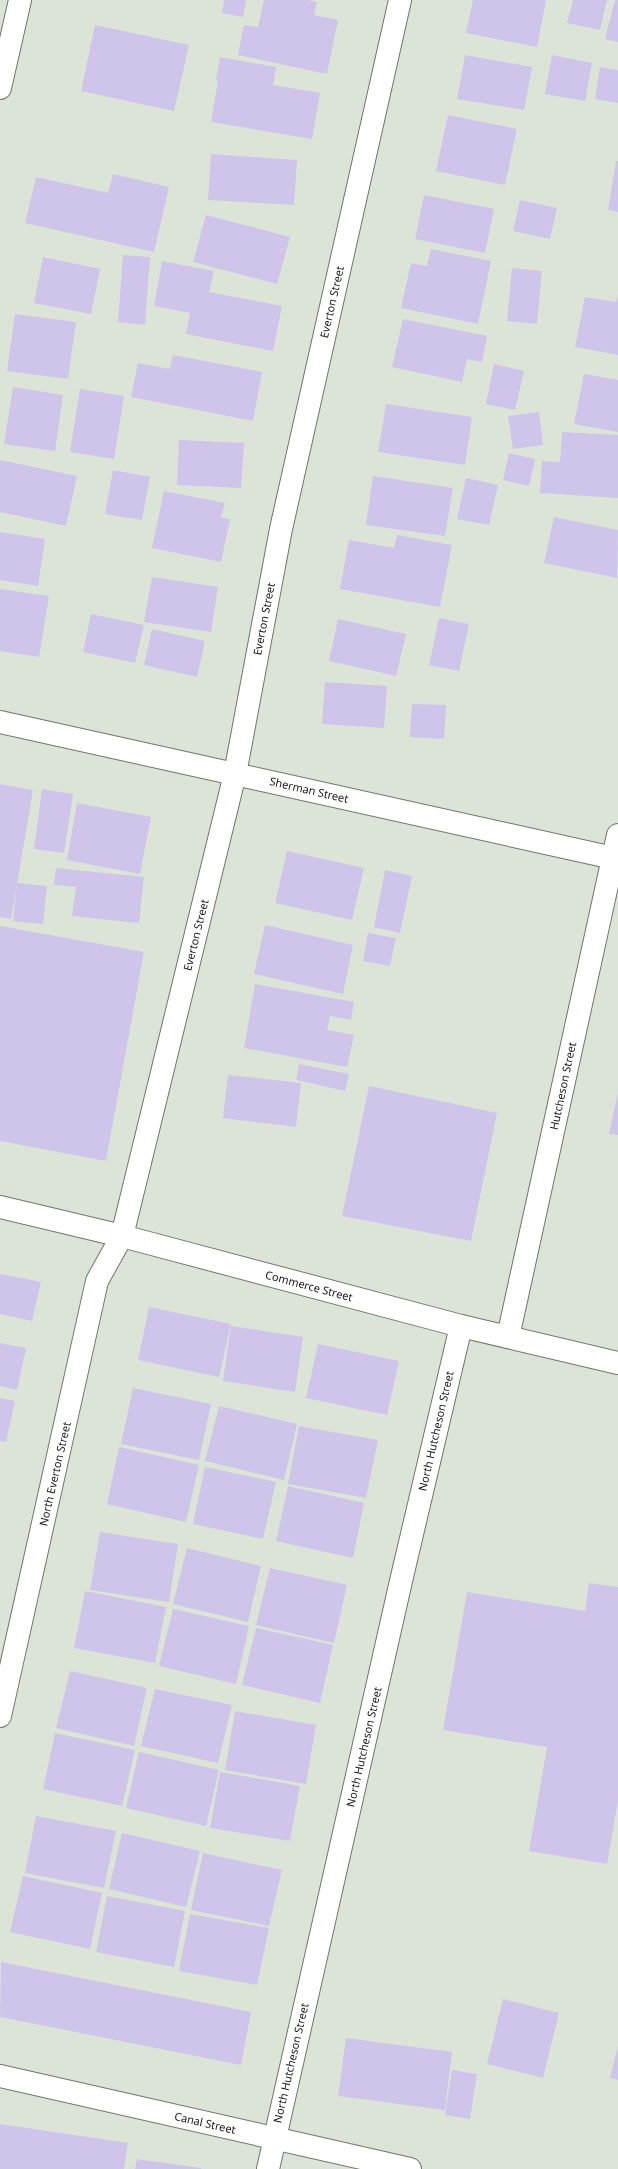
<svg xmlns="http://www.w3.org/2000/svg" width="618" height="2169" font-family="'Noto Sans',sans-serif">
  <rect width="100%" height="100%" fill="#dce4d8"/>
  <g fill="#cfc5ea">
    <polygon points="224,0 246,0 243,17 222,13"/>
    <polygon points="264,0 308,0 317,2 314,15 338,20 327,74 238,55 244,25 258,27"/>
    <polygon points="473,0 546,0 537,47 466,33"/>
    <polygon points="573,0 607,0 600,30 567,23"/>
    <polygon points="615,0 618,0 618,42 605,39"/>
    <polygon points="95,25 189,45 174,111 81,91"/>
    <polygon points="465,55 532,67 524,110 457,99"/>
    <polygon points="552,55 592,63 585,101 545,94"/>
    <polygon points="220,57 276,67 273,85 320,93 312,139 211,122 218,81 216,80"/>
    <polygon points="600,67 618,70 618,103 595,99"/>
    <polygon points="448,115 517,129 505,185 436,171"/>
    <polygon points="211,154 297,160 294,205 208,200"/>
    <polygon points="616,161 618,161 618,212 608,210"/>
    <polygon points="113,174 169,187 154,252 25,223 36,177 108,193"/>
    <polygon points="424,195 494,209 485,253 415,239"/>
    <polygon points="520,200 557,208 550,239 513,231"/>
    <polygon points="206,215 290,237 277,284 193,262"/>
    <polygon points="431,249 491,261 478,324 401,308 411,263 427,266"/>
    <polygon points="123,255 150,257 145,325 118,322"/>
    <polygon points="43,257 100,269 91,314 34,303"/>
    <polygon points="162,261 214,271 209,292 282,306 273,351 186,334 190,313 154,306"/>
    <polygon points="512,268 542,271 537,324 507,321"/>
    <polygon points="618,295 618,355 575,347 585,297 616,302"/>
    <polygon points="15,314 76,322 68,379 7,371"/>
    <polygon points="403,319 487,336 482,362 467,359 462,382 392,367"/>
    <polygon points="173,355 262,372 253,421 131,397 138,363 170,369"/>
    <polygon points="494,364 524,371 515,410 486,404"/>
    <polygon points="584,374 618,380 618,432 574,424"/>
    <polygon points="13,387 63,395 55,451 4,444"/>
    <polygon points="80,389 124,396 114,459 70,452"/>
    <polygon points="386,404 472,417 465,465 378,452"/>
    <polygon points="539,412 543,445 513,449 508,416"/>
    <polygon points="562,432 618,435 618,498 540,493 542,461 560,462"/>
    <polygon points="179,440 244,443 241,488 177,485"/>
    <polygon points="509,453 535,459 529,486 503,480"/>
    <polygon points="0,460 77,476 66,526 0,512"/>
    <polygon points="113,470 150,477 142,520 105,514"/>
    <polygon points="373,476 453,488 445,536 366,525"/>
    <polygon points="466,478 498,485 489,525 457,519"/>
    <polygon points="164,491 225,503 221,518 230,519 221,562 152,548"/>
    <polygon points="554,517 618,530 617,578 544,563"/>
    <polygon points="0,532 45,539 38,586 0,580"/>
    <polygon points="397,535 452,545 440,607 340,589 349,540 394,548"/>
    <polygon points="152,577 218,587 211,632 144,622"/>
    <polygon points="0,589 49,596 39,657 0,651"/>
    <polygon points="91,614 144,625 135,663 83,652"/>
    <polygon points="439,618 469,624 459,671 429,665"/>
    <polygon points="338,619 406,634 396,676 329,661"/>
    <polygon points="152,629 205,641 197,677 144,665"/>
    <polygon points="325,682 387,686 384,728 322,724"/>
    <polygon points="412,704 446,705 444,739 410,737"/>
    <polygon points="0,784 33,790 11,919 0,917"/>
    <polygon points="42,789 73,794 64,853 34,849"/>
    <polygon points="77,803 151,817 140,874 67,860"/>
    <polygon points="287,851 364,868 352,920 275,903"/>
    <polygon points="56,868 144,877 139,923 72,916 76,887 54,885"/>
    <polygon points="385,870 412,876 400,933 374,927"/>
    <polygon points="17,883 47,886 43,924 13,921"/>
    <polygon points="265,925 353,945 343,994 254,974"/>
    <polygon points="0,926 144,952 106,1161 0,1141"/>
    <polygon points="368,933 396,938 390,966 363,961"/>
    <polygon points="255,984 354,1002 351,1020 330,1016 327,1030 354,1035 347,1067 244,1048"/>
    <polygon points="299,1064 349,1074 345,1091 296,1080"/>
    <polygon points="228,1075 301,1083 296,1127 223,1118"/>
    <polygon points="369,1086 497,1113 471,1241 342,1216"/>
    <polygon points="618,1092 618,1135 609,1134"/>
    <polygon points="0,1274 41,1282 32,1321 0,1314"/>
    <polygon points="149,1307 231,1324 219,1377 138,1360"/>
    <polygon points="231,1326 303,1337 295,1392 223,1381"/>
    <polygon points="0,1343 26,1348 17,1390 0,1386"/>
    <polygon points="318,1344 399,1361 387,1415 306,1398"/>
    <polygon points="133,1388 211,1404 199,1460 121,1444"/>
    <polygon points="0,1398 15,1401 6,1442 0,1441"/>
    <polygon points="219,1406 297,1424 284,1480 205,1461"/>
    <polygon points="299,1426 378,1440 366,1498 288,1484"/>
    <polygon points="119,1447 199,1465 186,1522 107,1504"/>
    <polygon points="205,1467 276,1482 263,1539 193,1524"/>
    <polygon points="288,1486 364,1503 353,1558 276,1541"/>
    <polygon points="100,1532 178,1544 169,1602 90,1590"/>
    <polygon points="187,1548 261,1566 248,1622 173,1604"/>
    <polygon points="270,1568 347,1585 334,1643 256,1625"/>
    <polygon points="589,1583 618,1587 618,1800 607,1864 529,1851 547,1747 443,1730 467,1592 585,1611"/>
    <polygon points="85,1591 166,1607 155,1663 74,1648"/>
    <polygon points="173,1609 249,1626 236,1684 159,1666"/>
    <polygon points="256,1628 333,1645 320,1703 242,1685"/>
    <polygon points="70,1671 147,1688 134,1746 56,1728"/>
    <polygon points="155,1689 232,1705 218,1763 141,1746"/>
    <polygon points="235,1711 316,1725 306,1784 225,1770"/>
    <polygon points="55,1733 135,1750 122,1806 43,1789"/>
    <polygon points="139,1752 219,1770 206,1826 126,1808"/>
    <polygon points="220,1772 300,1786 290,1841 210,1828"/>
    <polygon points="36,1816 116,1831 104,1888 25,1873"/>
    <polygon points="122,1833 200,1851 186,1907 109,1889"/>
    <polygon points="203,1853 282,1870 269,1926 191,1910"/>
    <polygon points="23,1876 102,1893 90,1949 10,1932"/>
    <polygon points="107,1896 185,1911 174,1967 96,1952"/>
    <polygon points="190,1914 269,1928 257,1985 179,1971"/>
    <polygon points="1,1962 251,2012 241,2065 0,2017"/>
    <polygon points="503,1999 559,2013 543,2078 487,2064"/>
    <polygon points="346,2038 452,2052 445,2110 338,2096"/>
    <polygon points="618,2046 618,2080 610,2078"/>
    <polygon points="452,2070 477,2074 470,2119 445,2115"/>
    <polygon points="0,2124 128,2143 124,2169 0,2169"/>
    <polygon points="137,2159 201,2168 201,2169 135,2169"/>
  </g>
  <g fill="none" stroke-linecap="round" stroke-linejoin="round">
    <g stroke="#6f766b" stroke-width="24">
      <g id="street">
        <polyline points="0,722 618,859"/>
        <polyline points="0,1207 122,1236 461,1326 618,1363"/>
        <polyline points="508,1337 618,835"/>
        <polyline points="0,1716 97,1281 122,1236 235,774 281,529 400,0"/>
        <polyline points="268,2169 401,1581 461,1326"/>
      </g>
    </g>
    <g stroke="#6f766b" stroke-width="24">
      <g id="secondary">
        <polyline points="0,88 20,0"/>
        <polyline points="0,2076 410,2169"/>
      </g>
    </g>
    <use href="#street" stroke="#fff" stroke-width="22"/>
    <use href="#secondary" stroke="#fff" stroke-width="22"/>
  </g>
  <g text-anchor="middle" stroke-width="3" stroke-linejoin="round" paint-order="stroke">
    <g font-size="11" fill="#141713" stroke="#fff">
      <text transform="translate(332 302) rotate(-77)" y="4">Everton Street</text>
      <text transform="translate(264 619) rotate(-79)" y="4">Everton Street</text>
      <text transform="translate(309 790) rotate(13)" y="4">Sherman Street</text>
      <text transform="translate(196 935) rotate(-76)" y="4">Everton Street</text>
      <text transform="translate(563 1086) rotate(-78)" y="4">Hutcheson Street</text>
      <text transform="translate(309 1286) rotate(15)" y="4">Commerce Street</text>
      <text transform="translate(436 1431) rotate(-77)" y="4">North Hutcheson Street</text>
      <text transform="translate(55 1474) rotate(-77)" y="4">North Everton Street</text>
      <text transform="translate(364 1747) rotate(-77)" y="4">North Hutcheson Street</text>
      <text transform="translate(291 2063) rotate(-77)" y="4">North Hutcheson Street</text>
      <text transform="translate(205 2123) rotate(13)" y="4">Canal Street</text>
    </g>
  </g>
</svg>
